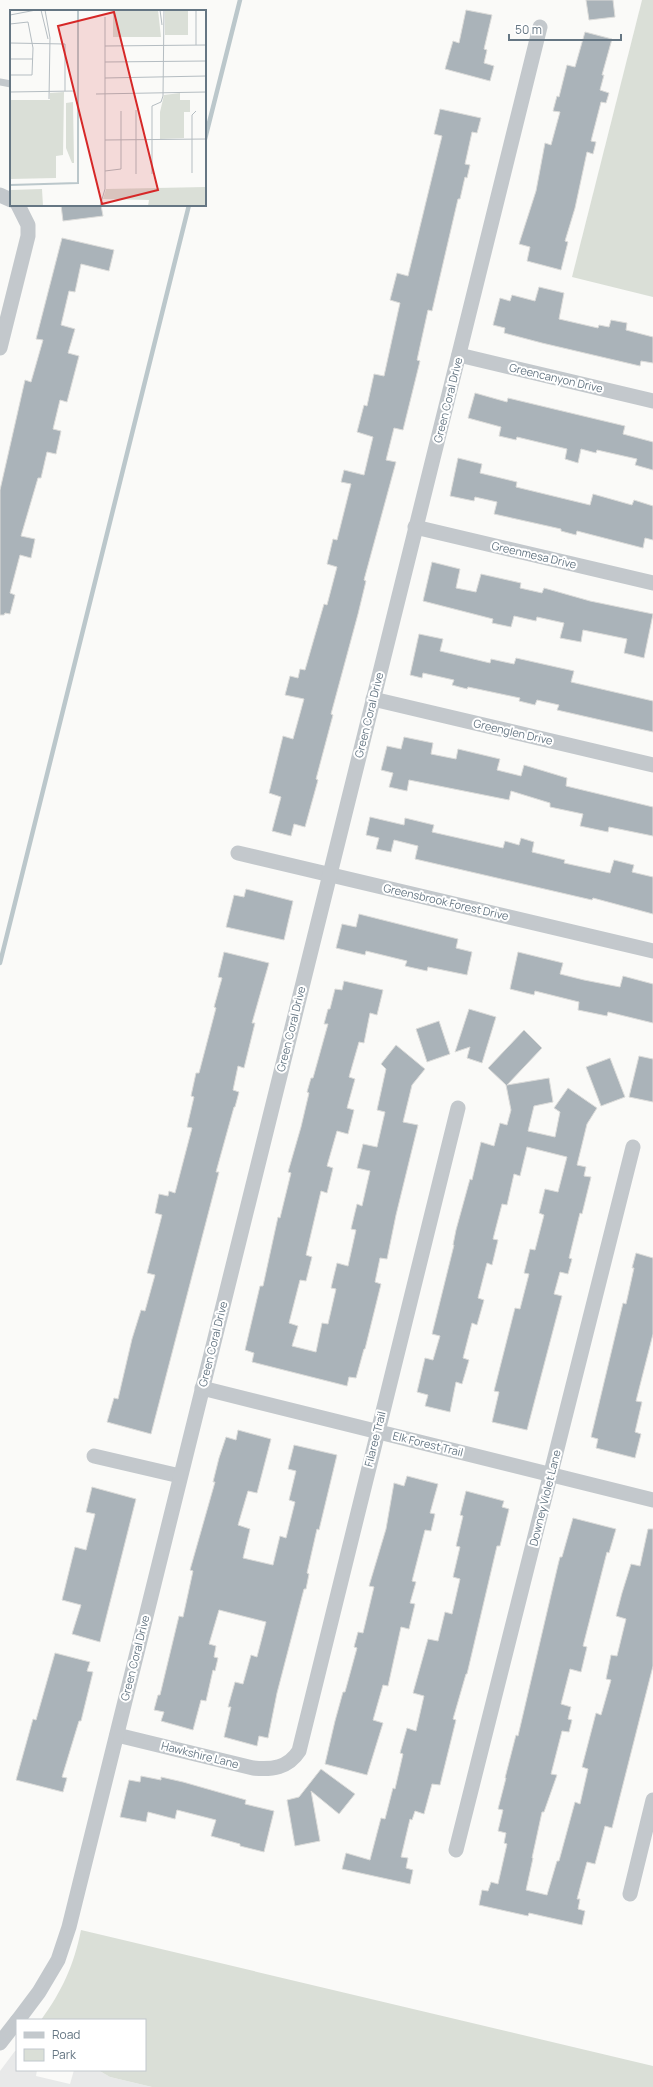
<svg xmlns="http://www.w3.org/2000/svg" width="653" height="2087" font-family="Manrope,sans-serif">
  <rect width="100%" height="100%" fill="#fafaf8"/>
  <polygon fill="#e8e9e9" points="15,2051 17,2051 17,2070 37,2070 36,2076 70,2084 74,2070 98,2070 110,2077 152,2087 0,2087 0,2071"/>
  <g fill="#dadfd7">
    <polygon points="642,0 653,0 653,297 572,277"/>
    <path d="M 81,1930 L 653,2066 L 653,2087 L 152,2087 L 110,2077 L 98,2070 L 145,2070 L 145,2020 L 41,2020 C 62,1991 74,1965 81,1930 Z"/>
  </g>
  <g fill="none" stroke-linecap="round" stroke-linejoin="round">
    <g stroke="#bbc7cb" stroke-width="4.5">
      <polyline points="205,139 240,0"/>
      <polyline points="0,963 189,205"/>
    </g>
  </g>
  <g fill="#aab3b9" stroke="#dcdcda">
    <polygon points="586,0 613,0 615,17 589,20"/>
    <polygon points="466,10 492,15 484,49 487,50 484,63 494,66 490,81 445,69 453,41 459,43"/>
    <polygon points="585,32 612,39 602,75 604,75 600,90 609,93 606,103 601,102 591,141 596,142 593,154 587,152 575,208 565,241 568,242 561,270 527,261 530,247 519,244 536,191 545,143 551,145 560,112 553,111 557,96 559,97 567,65 575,67"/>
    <polygon points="440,109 481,118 477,133 472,132 465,164 470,165 467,178 465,177 460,199 458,199 432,311 428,310 417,360 420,361 403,430 394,428 386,460 396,462 364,580 366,581 358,614 331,714 333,715 316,779 318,780 305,827 294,824 291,836 272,831 281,797 269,793 283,736 293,739 304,699 285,695 290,676 298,678 300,669 305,670 324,604 327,605 337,567 327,564 333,539 337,540 351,484 341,482 344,470 364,475 373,437 357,432 364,405 367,406 374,374 384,376 400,303 390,300 397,273 408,276 442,136 434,134"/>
    <polygon points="61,205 101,205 103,216 63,221"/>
    <polygon points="62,238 114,250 109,271 81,264 75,292 69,291 61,325 75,329 68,353 79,356 67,402 60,400 53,429 61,431 56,454 47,452 41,478 38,478 21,536 35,539 31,558 20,555 10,593 15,595 10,614 5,613 4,615 0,615 0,490 25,380 31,382 43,340 36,339"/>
    <polygon points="539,287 564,293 559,319 598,328 599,325 609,327 611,320 627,323 626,330 653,337 653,363 641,361 640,366 542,343 504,333 505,328 493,325 500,298 510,301 512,295 535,301"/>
    <polygon points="475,393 507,402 508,398 625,426 623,434 653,442 653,470 635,465 637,459 597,450 596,453 581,449 578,463 565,459 567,449 517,437 516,440 499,436 501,427 468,418"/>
    <polygon points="458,458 482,464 480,473 517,482 516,487 590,505 593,494 632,505 634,500 653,506 653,540 645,538 643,548 577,531 576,535 561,531 561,529 494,514 497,502 475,497 474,501 450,496"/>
    <polygon points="432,562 460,569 456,588 476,592 481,574 521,583 520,588 542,593 544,588 590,601 653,614 644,658 624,653 627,639 583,630 581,642 560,638 564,623 537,617 536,621 514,616 511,627 492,623 493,619 423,601"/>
    <polygon points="419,634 443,639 440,651 490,663 491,659 514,664 516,658 574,671 571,682 653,701 653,732 557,710 559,705 537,700 535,705 519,701 520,698 468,687 467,689 452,685 454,680 423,673 422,678 410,675"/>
    <polygon points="404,737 433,743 431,754 456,759 458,749 500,759 497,770 521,776 524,765 567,778 566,786 653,807 653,836 609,827 608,832 580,826 583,814 550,807 550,803 511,791 509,800 409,780 407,791 389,787 393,773 381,770 387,746 401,749"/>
    <polygon points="370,817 404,825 405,818 434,825 432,832 503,848 505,841 519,845 521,838 534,842 532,852 565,860 564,863 610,873 614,860 634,865 632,872 653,877 653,914 593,898 592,900 415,859 418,846 394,840 391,852 376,849 379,838 366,835"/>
    <polygon points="246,889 293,901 284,940 226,927 234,895 244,897"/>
    <polygon points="359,914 458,939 456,948 472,952 467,975 428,967 427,971 405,966 407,961 366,951 365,955 336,948 342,924 356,927"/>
    <polygon points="224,952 269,963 252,1023 255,1023 244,1068 238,1066 233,1090 239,1092 235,1107 234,1107 216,1172 219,1172 151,1434 107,1422 114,1398 118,1399 132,1339 141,1310 145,1311 155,1275 147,1273 162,1215 155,1213 159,1194 168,1196 169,1191 175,1193 192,1128 187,1127 194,1097 191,1096 196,1073 199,1073 216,1008 214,1007 222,978 218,977"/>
    <polygon points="518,952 563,963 560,974 584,980 620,987 623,976 653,984 653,1023 608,1012 607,1016 578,1010 579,1002 535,991 534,995 510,989"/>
    <polygon points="344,981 383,990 377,1015 370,1013 364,1043 359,1042 349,1077 355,1079 347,1108 354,1110 348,1134 337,1131 327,1166 333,1168 327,1193 321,1191 306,1255 312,1257 306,1281 300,1280 289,1323 298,1326 292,1346 316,1352 322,1323 328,1324 336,1289 331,1288 337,1263 348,1266 356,1230 351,1229 357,1204 362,1206 370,1171 357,1168 363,1144 377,1147 385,1112 377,1110 386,1069 381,1064 396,1045 425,1069 412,1085 403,1122 418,1125 396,1215 387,1259 380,1258 375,1282 381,1284 365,1349 364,1349 356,1378 349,1377 347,1386 252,1362 254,1353 245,1350 260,1286 263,1286 278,1217 280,1218 291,1173 288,1172 301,1127 309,1093 307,1092 311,1078 313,1078 328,1024 324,1024 328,1009 330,1009 335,989 342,990"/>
    <polygon points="469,1009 496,1017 482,1063 467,1058 470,1047 455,1052"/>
    <polygon points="439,1021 450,1054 427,1062 416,1029"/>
    <polygon points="524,1030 542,1048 507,1085 549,1078 553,1102 534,1106 528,1131 555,1137 560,1112 554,1108 568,1088 597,1108 587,1124 577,1165 586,1167 584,1176 591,1177 582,1214 580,1213 569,1258 572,1259 568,1274 560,1272 554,1294 562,1296 527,1430 492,1422 499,1392 494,1391 515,1308 520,1309 529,1274 524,1273 530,1249 535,1250 544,1215 539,1213 545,1189 558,1192 567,1157 527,1147 520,1176 514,1174 507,1205 502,1204 493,1239 498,1240 492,1265 487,1263 478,1298 484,1300 477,1325 472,1323 463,1358 469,1360 462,1384 456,1382 450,1412 425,1406 428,1395 417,1392 425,1358 433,1360 440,1336 432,1334 454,1245 453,1245 456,1230 470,1179 472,1180 481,1142 494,1146 500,1123 507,1125 511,1110 506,1085 488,1068"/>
    <polygon points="639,1056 653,1059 653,1102 629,1097"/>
    <polygon points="610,1058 625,1097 601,1106 586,1067"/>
    <polygon points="636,1253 653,1258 653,1334 636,1401 642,1402 635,1432 641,1434 635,1458 596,1448 598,1439 591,1437 623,1303 626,1304 634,1268 632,1268"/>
    <polygon points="238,1430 271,1439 257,1493 248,1491 238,1525 250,1529 243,1558 273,1565 280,1536 286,1538 295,1502 289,1500 296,1471 288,1469 294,1445 337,1455 319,1530 317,1529 307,1573 309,1574 306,1589 304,1589 277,1693 268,1738 259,1736 257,1746 224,1737 231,1707 228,1707 235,1682 243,1684 251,1655 257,1657 266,1622 219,1610 209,1644 216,1646 214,1657 218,1658 215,1671 213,1670 206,1701 201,1700 193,1730 161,1721 164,1712 154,1710 158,1695 160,1695 179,1616 183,1617 193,1571 190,1570 215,1482 213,1482 219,1458 226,1437 236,1440"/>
    <polygon points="407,1476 438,1484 430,1513 435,1514 431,1531 425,1530 412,1581 416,1582 410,1603 415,1604 409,1629 401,1627 388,1686 383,1685 373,1720 383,1723 367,1775 325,1764 335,1721 343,1692 345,1692 357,1648 354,1647 358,1632 363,1633 374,1587 369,1586 386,1529 394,1483 404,1486"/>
    <polygon points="92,1487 136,1499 100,1642 72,1634 81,1605 62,1600 75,1547 86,1550 95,1514 86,1512"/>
    <polygon points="466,1491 504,1501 502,1507 509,1509 500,1546 497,1546 467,1674 466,1674 453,1719 456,1720 440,1785 432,1784 424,1814 415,1811 412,1820 410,1819 401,1857 408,1858 406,1868 413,1870 410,1884 342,1869 346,1853 370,1860 381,1818 385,1819 393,1788 395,1789 403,1754 400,1753 407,1728 416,1731 424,1696 413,1693 428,1639 438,1641 445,1612 452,1614 460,1579 453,1577 460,1547 456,1546 463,1516 460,1515"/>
    <polygon points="573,1518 616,1529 609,1553 607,1552 583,1646 587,1647 581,1672 570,1669 561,1704 571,1707 568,1719 572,1720 569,1732 562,1731 551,1774 557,1775 544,1812 542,1812 532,1858 533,1858 526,1890 547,1895 557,1861 559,1861 575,1802 580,1804 588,1769 582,1767 596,1713 601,1715 611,1680 606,1679 611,1655 617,1656 626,1619 616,1616 622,1593 631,1564 640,1566 648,1529 653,1529 653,1666 612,1828 605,1826 595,1864 587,1862 577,1899 580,1899 578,1909 585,1911 582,1925 529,1913 528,1916 479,1905 482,1890 488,1891 491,1882 498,1884 507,1844 504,1843 506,1833 498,1831 503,1810 498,1809 506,1778 505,1778 516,1735 518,1736 558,1565 560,1557 562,1557"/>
    <polygon points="55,1653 90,1662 87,1671 93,1672 81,1721 79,1721 62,1777 67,1778 63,1792 16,1780 33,1719 36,1720"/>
    <polygon points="321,1769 355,1794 339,1814 311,1791 320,1841 295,1846 287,1800 299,1797"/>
    <polygon points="141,1776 161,1780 161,1777 183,1782 246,1800 245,1804 274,1811 264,1852 240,1846 240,1844 211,1836 216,1820 177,1810 175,1819 148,1812 146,1822 120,1817 129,1780 140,1782"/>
  </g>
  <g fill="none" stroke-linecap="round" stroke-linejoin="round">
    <polyline stroke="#c3c8cc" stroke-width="7" points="0,82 11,84"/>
    <g stroke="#c3c8cc" stroke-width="15">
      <polyline points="0,195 11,200"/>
      <polyline points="0,348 28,236 28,225 18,205"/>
      <polyline points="459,355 653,401"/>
      <polyline points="415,527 653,583"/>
      <polyline points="373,699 653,765"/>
      <polyline points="238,853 653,951"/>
      <polyline points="202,1388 653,1500"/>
      <polyline points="94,1456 180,1476"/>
      <path d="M 117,1735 L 253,1768 C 272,1770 288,1768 299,1751 L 458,1108"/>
      <polyline points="456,1850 633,1147"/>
      <polyline points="630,1894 653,1800"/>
      <polyline points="18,2020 39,1992 58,1960 69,1927 540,27"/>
      <polyline points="0,2043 17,2021"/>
    </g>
  </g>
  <g text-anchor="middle" stroke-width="4" stroke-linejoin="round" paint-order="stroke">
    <g font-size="11" fill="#657683" stroke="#fff">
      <text transform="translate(556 378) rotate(13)" y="4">Greencanyon Drive</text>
      <text transform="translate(448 400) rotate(-76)" y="4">Green Coral Drive</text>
      <text transform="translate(534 555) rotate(13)" y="4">Greenmesa Drive</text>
      <text transform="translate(369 715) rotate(-76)" y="4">Green Coral Drive</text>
      <text transform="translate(513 732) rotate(13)" y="4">Greenglen Drive</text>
      <text transform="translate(446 902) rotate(13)" y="4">Greensbrook Forest Drive</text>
      <text transform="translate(291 1029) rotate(-76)" y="4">Green Coral Drive</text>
      <text transform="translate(213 1344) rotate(-76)" y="4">Green Coral Drive</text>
      <text transform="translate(375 1439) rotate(-76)" y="4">Filaree Trail</text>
      <text transform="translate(428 1444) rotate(14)" y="4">Elk Forest Trail</text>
      <text transform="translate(545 1498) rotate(-76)" y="4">Downey Violet Lane</text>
      <text transform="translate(135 1658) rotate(-76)" y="4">Green Coral Drive</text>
      <text transform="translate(200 1755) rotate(14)" y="4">Hawkshire Lane</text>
    </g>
  </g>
  <g transform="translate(10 10)">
    <rect width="196" height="196" fill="#fafaf8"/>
    <path d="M 103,0 L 148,0 L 151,27 L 103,27 ZM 155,0 L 178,0 L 178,25 L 155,25 ZM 54,82 L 53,145 L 46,146 L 46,168 L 0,169 L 0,90 L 40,90 L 40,83 ZM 170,83 L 170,90 L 180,90 L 180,102 L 174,102 L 174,128 L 150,129 L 150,102 L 154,85 ZM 63,92 L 64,153 L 62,153 L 56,138 L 56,93 ZM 196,177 L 196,196 L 138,196 L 139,190 L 93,189 L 96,179 ZM 32,179 L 33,196 L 0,196 L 0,180 Z" fill="#dadfd7"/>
    <path fill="none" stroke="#bbc7cb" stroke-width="2" d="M 0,175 L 68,173 L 68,0"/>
    <path fill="none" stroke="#b5bdc2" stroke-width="1" d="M 31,0 L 38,29M 35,0 L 40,28 L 39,89M 150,0 L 152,15M 186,0 L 186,35M 0,5 L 26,0M 0,14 L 18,12 L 23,38 L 22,65 L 0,65M 0,33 L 55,34 L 55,81M 95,36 L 196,35M 0,49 L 23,49M 95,52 L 196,51M 95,68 L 196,66M 0,82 L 64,81M 86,84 L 196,82M 95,130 L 196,129M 95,161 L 111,159 L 111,101M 182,163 L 182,105 L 186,101M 126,164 L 126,100M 142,164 L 142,96 L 151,92 L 153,86 L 154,0M 90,196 L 95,179 L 95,7"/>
    <path fill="#d62828" fill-opacity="0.15" stroke="#d62828" stroke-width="2" d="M 104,2 L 148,180 L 92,194 L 48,16 Z"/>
    <rect width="196" height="196" fill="none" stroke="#657683" stroke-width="2"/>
  </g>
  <rect x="16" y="2019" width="130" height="52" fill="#ffffff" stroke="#c1c8cd"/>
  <rect x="24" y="2032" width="20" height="6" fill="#c3c8cc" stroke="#c1c8cd"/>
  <text x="52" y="2039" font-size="12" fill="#657683">Road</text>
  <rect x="24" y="2049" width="20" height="12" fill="#dadfd7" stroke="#c1c8cd"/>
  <text x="52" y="2059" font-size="12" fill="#657683">Park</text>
  <path d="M509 34v6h112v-6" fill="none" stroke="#657683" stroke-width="2"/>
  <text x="515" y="34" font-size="12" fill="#657683" stroke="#ffffff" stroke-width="3" paint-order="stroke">50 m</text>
</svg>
